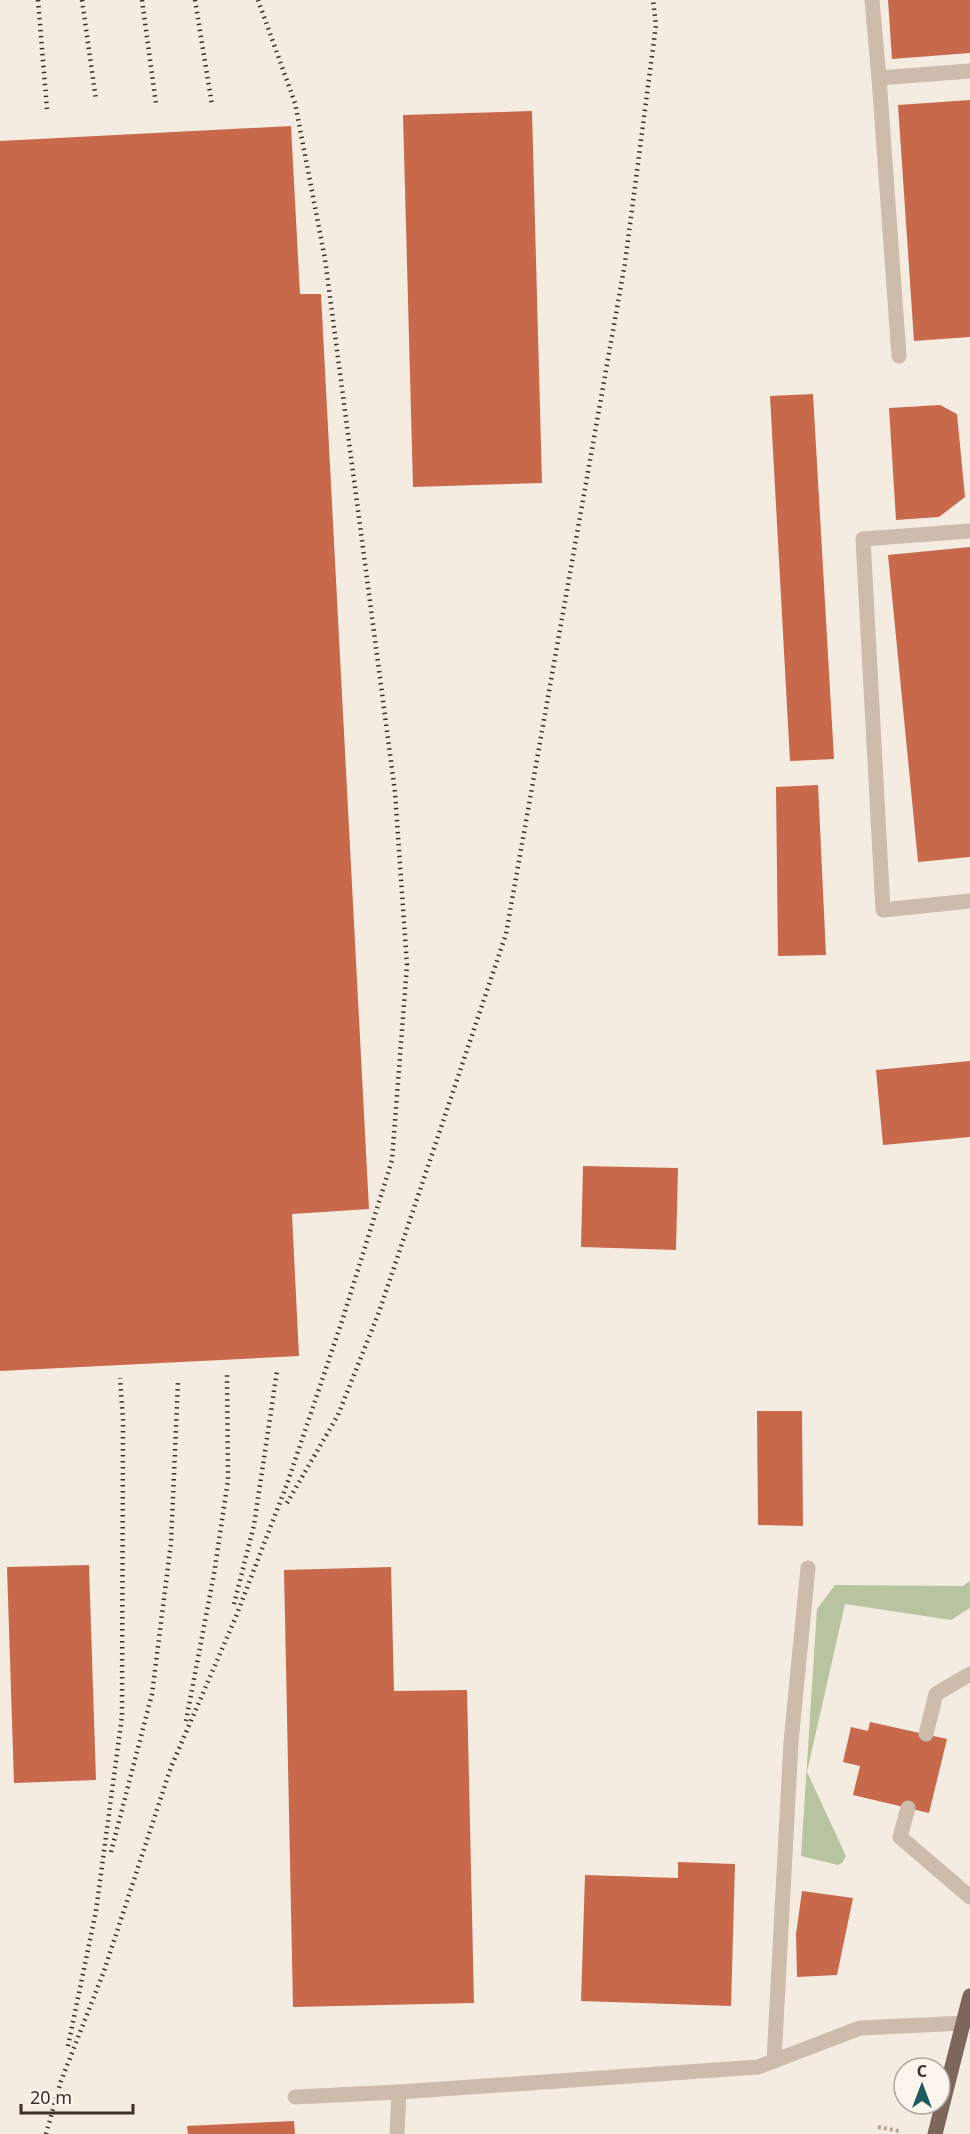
<svg xmlns="http://www.w3.org/2000/svg" width="970" height="2134" font-family="'Noto Sans',sans-serif">
  <rect width="100%" height="100%" fill="#f4ebe1"/>
  <polygon fill="#b8c4a0" points="970,1581 970,1608 951,1620 845,1604 807,1772 846,1856 842,1863 838,1865 801,1856 817,1609 835,1585 963,1586"/>
  <g fill="#c8694b">
    <polygon points="888,0 970,0 970,53 892,59"/>
    <polygon points="970,100 970,337 914,341 898,105"/>
    <polygon points="532,111 542,483 413,487 403,115"/>
    <polygon points="291,126 300,294 321,294 369,1209 292,1214 299,1356 0,1371 0,141"/>
    <polygon points="813,394 834,759 790,761 770,396"/>
    <polygon points="940,405 957,414 965,497 939,517 896,520 889,408"/>
    <polygon points="970,547 970,857 918,862 888,555"/>
    <polygon points="818,785 826,955 778,956 776,787"/>
    <polygon points="970,1061 970,1137 883,1145 876,1070"/>
    <polygon points="583,1166 678,1168 676,1250 581,1247"/>
    <polygon points="757,1411 802,1411 803,1526 758,1525"/>
    <polygon points="89,1565 96,1780 14,1783 7,1567"/>
    <polygon points="391,1567 394,1691 467,1690 474,2003 293,2007 284,1570"/>
    <polygon points="870,1722 947,1739 929,1813 853,1795 860,1766 843,1762 851,1727 868,1731"/>
    <polygon points="678,1862 735,1864 731,2006 581,2001 585,1875 678,1878"/>
    <polygon points="802,1891 853,1898 837,1975 797,1977 796,1934"/>
    <polygon points="294,2121 295,2134 188,2134 187,2126"/>
  </g>
  <g fill="none" stroke-linecap="round" stroke-linejoin="round">
    <polyline stroke="#b9a596" stroke-width="4" stroke-dasharray="3 3" stroke-linecap="butt" points="878,2127 899,2131"/>
    <g stroke="#cdbbac" stroke-width="15">
      <polyline points="872,0 879,78 970,71"/>
      <polyline points="879,78 899,356"/>
      <polyline points="970,531 863,539 883,910 970,901"/>
      <polyline points="926,1734 936,1694 970,1674"/>
      <polyline points="908,1808 900,1837 970,1897"/>
      <polyline points="774,2061 791,1742 808,1568"/>
      <polyline points="295,2097 399,2092 758,2067 860,2028 964,2023"/>
      <polyline points="397,2134 399,2092"/>
    </g>
    <polyline stroke="#7d675c" stroke-width="15" points="935,2134 970,1996"/>
    <g stroke="#3b302b" stroke-width="4.5" stroke-dasharray="1.5 4.5" stroke-linecap="butt">
      <polyline points="38,0 47,109"/>
      <polyline points="82,0 96,100"/>
      <polyline points="142,0 156,104"/>
      <polyline points="195,0 212,105"/>
      <polyline points="287,1503 338,1415 379,1312 506,934 625,263 656,25 653,0"/>
      <polyline points="234,1604 254,1525 277,1371"/>
      <polyline points="186,1721 214,1574 228,1480 227,1371"/>
      <polyline points="111,1852 152,1694 171,1543 178,1382"/>
      <polyline points="68,2046 96,1911 122,1716 123,1420 120,1378"/>
      <polyline points="46,2134 61,2081 104,1971 171,1767 235,1619 287,1484 343,1318 392,1160 407,965 395,792 325,259 295,103 258,0"/>
    </g>
  </g>
  <g transform="translate(922 2086)"><circle r="28" fill="#fbf5ee" stroke="#aea6a0" stroke-width="1.5"/>
  <path d="M0-4.5L10 22L0 15L-10 22Z" fill="#1f5a5e"/>
  <text y="-9" font-size="16" font-weight="bold" text-anchor="middle" fill="#3b302b">С</text>
  </g>
  <path d="M21 2104v9h112v-9" fill="none" stroke="#3b302b" stroke-width="3"/>
  <text x="30" y="2104" font-size="18" fill="#3b302b" stroke="#fbf5ee" stroke-width="4.5" paint-order="stroke">20 m</text>
</svg>
